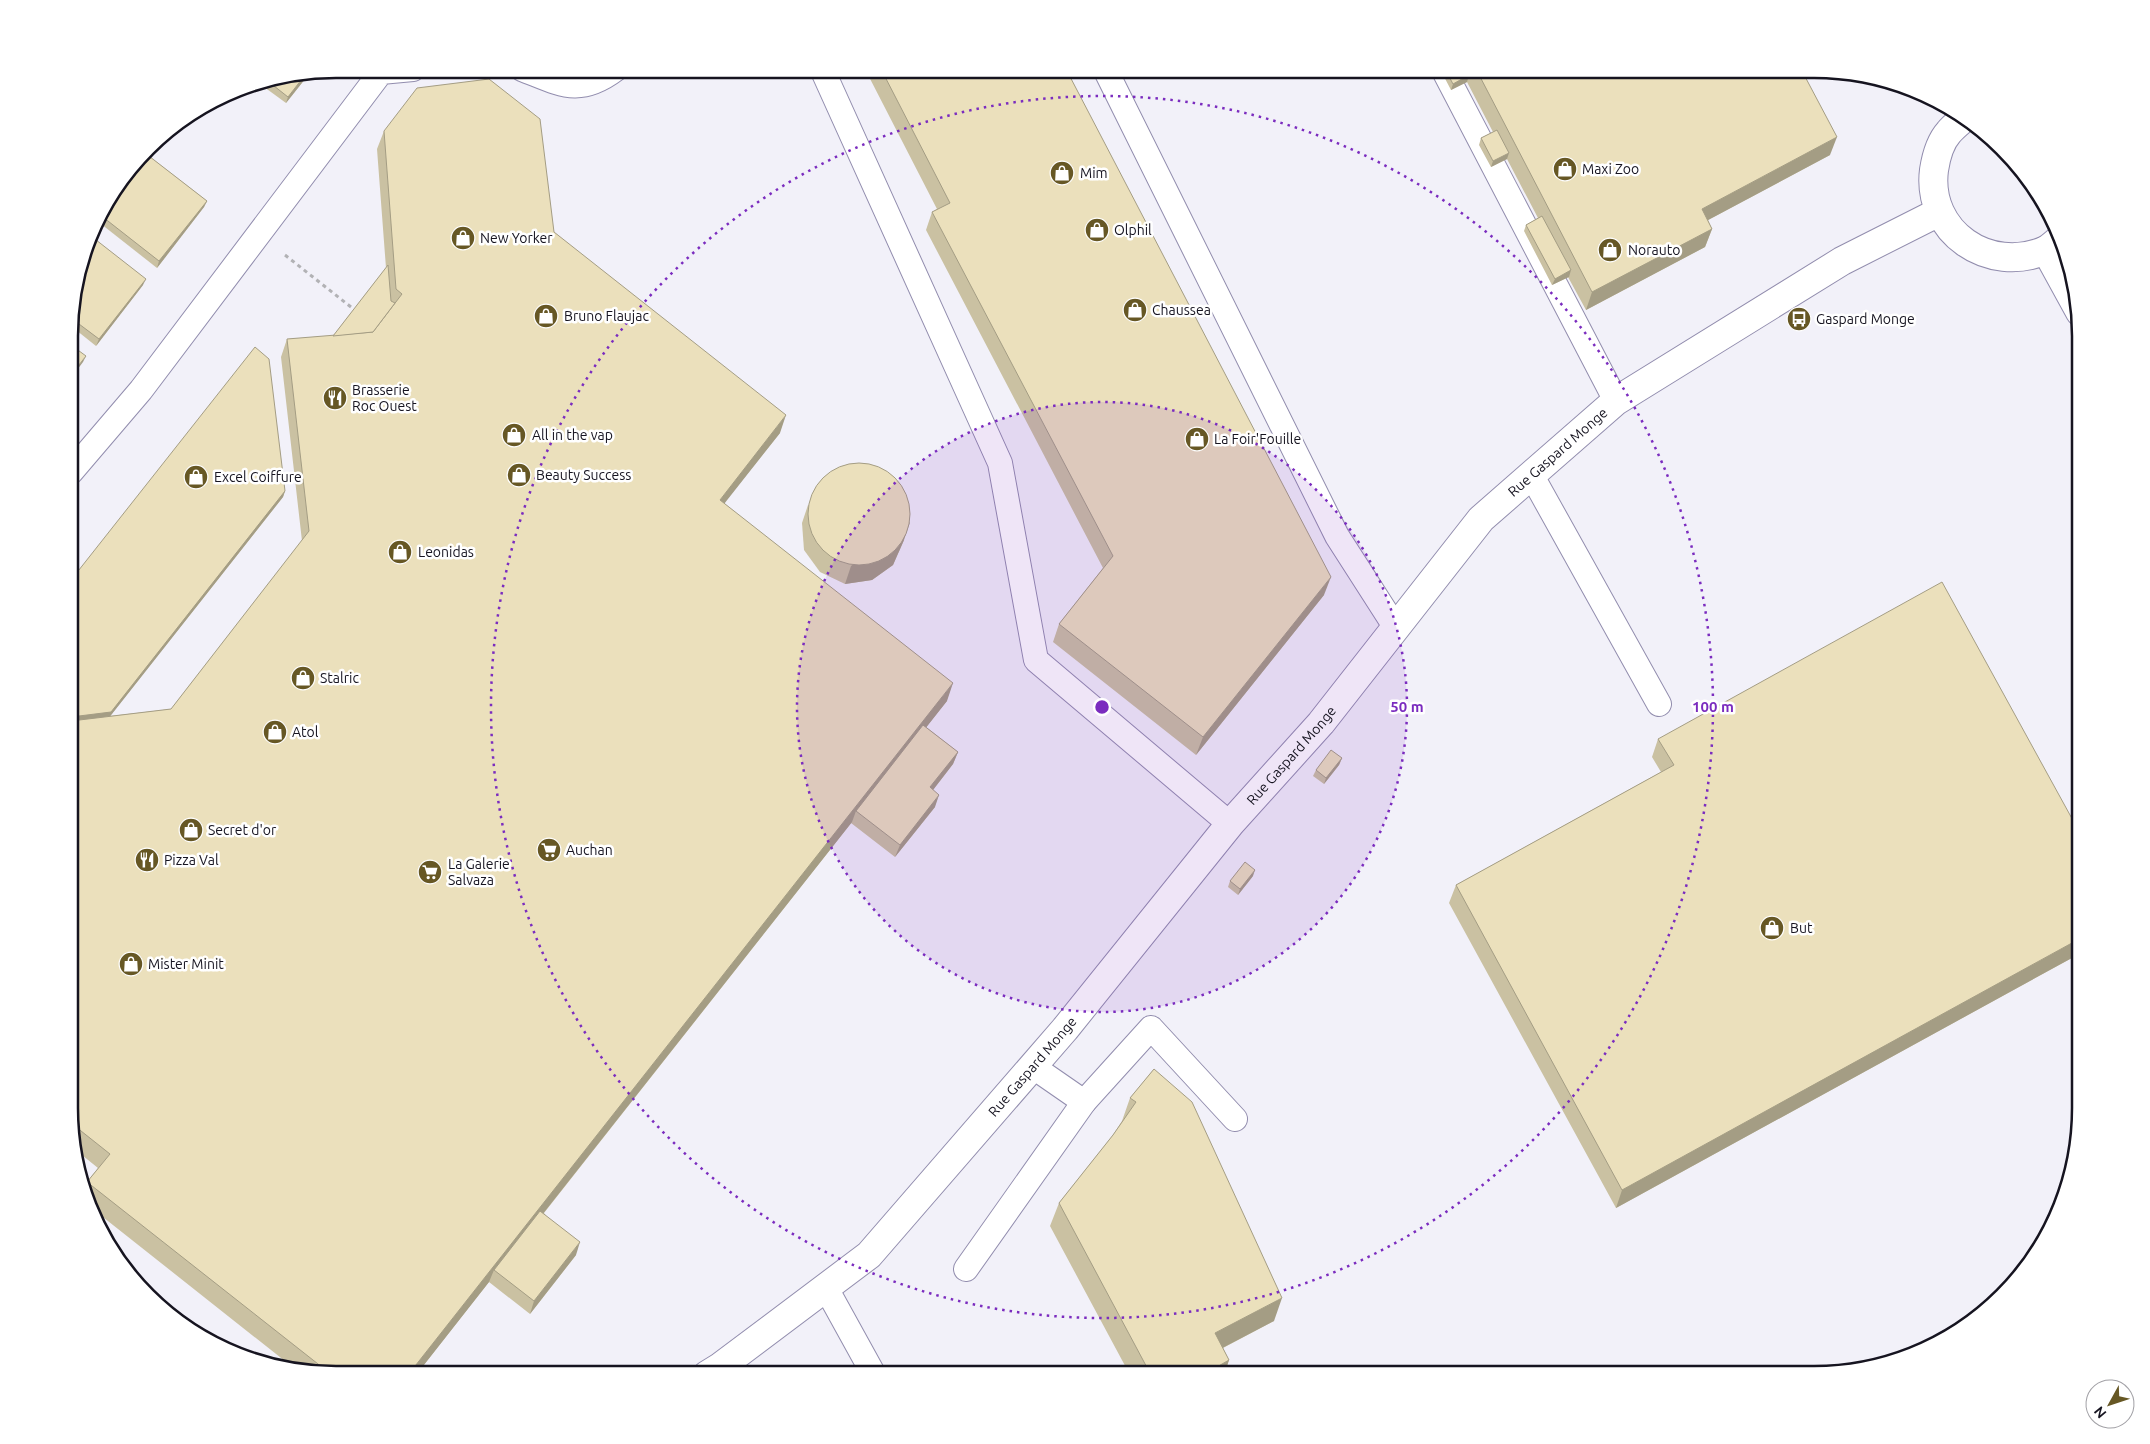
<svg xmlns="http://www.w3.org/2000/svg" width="2150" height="1444" font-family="Ubuntu,sans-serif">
  <rect width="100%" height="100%" fill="#fcfcfc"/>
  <polygon fill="#f2f1f9" points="335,69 1815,69 1900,83 1963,114 2015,159 2046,202 2072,266 2081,318 2081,1126 2067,1194 2036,1257 1991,1309 1948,1340 1884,1366 1832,1375 335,1375 250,1361 187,1330 147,1297 105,1242 71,1143 71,301 96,217 159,135 234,89"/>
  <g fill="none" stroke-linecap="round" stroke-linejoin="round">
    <g stroke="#928dae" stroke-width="26">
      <g id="service">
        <path d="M 522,69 C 561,84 579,97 616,69"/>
        <polyline points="822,69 1000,463 1036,660 1230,824"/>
        <polyline points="1105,69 1337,536 1396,628"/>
        <polyline points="1443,69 1616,401"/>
        <polyline points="71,472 141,390 381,72 413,69"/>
        <polyline points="1532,476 1659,704"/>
        <polyline points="1032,1066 1084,1102 1151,1028 1235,1119"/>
        <polyline points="966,1269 1084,1102"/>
        <polyline points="826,1288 874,1375"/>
      </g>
    </g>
    <g stroke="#928dae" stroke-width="30">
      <g id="minor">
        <path d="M 1966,116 C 1961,121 1954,126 1949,132 C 1940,142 1936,157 1934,170 C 1926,232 1989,275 2046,250 C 2051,247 2056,242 2061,238"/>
        <polyline points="2046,250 2080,312"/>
        <path id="s1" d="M 707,1375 L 720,1367 L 869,1255 L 1065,1029 L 1230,824 L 1321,723 L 1481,519 L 1616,401 L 1842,261 L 1939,212"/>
      </g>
    </g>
    <polyline stroke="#b2b2b5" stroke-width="3" stroke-dasharray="4 4" stroke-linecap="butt" points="285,255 356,311"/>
    <use href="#service" stroke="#fff" stroke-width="24"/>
    <use href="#minor" stroke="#fff" stroke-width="28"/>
  </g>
  <g fill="#cac1a2">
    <polygon points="865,69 1066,69 1324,595 1196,755 1053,642 1059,624 1103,568 926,230 932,212 937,209"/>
    <polygon points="1440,69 1801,69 1830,155 1708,220 1712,229 1705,247 1586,310 1568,277 1552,285 1524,231 1526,225 1538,218 1507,159 1491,167 1479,145 1481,138 1493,132 1467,82 1451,90"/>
    <polygon points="309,74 286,103 260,84"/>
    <polygon points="384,131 554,232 780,433 724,503 947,701 926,727 958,752 953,764 933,790 935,807 895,857 851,823 852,822 544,1213 576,1255 530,1314 489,1282 416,1375 335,1375 295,1369 94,1210 85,1186 87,1182 98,1168 72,1147 71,1143 71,580 285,491 283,497 110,716 171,709 302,541 281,357 287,339 333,336 386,268 377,149"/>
    <polygon points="145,153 207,201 204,207 157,268 96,220 96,217"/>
    <polygon points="143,285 96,346 71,326 71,301"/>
    <polygon points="808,505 904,540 893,565 872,580 845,584 820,572 804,550 802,523"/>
    <polygon points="1658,739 2081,835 2081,953 1616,1208 1449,903 1456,885 1661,772 1652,757"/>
    <polygon points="1342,758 1339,765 1324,784 1313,776 1316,770"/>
    <polygon points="1253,876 1238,895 1228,887 1230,881"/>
    <polygon points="1154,1069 1274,1321 1223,1348 1229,1360 1224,1375 1130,1375 1050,1226 1059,1203 1113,1135 1122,1121 1130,1098"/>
  </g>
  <g fill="#a49d84">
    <polygon points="309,74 286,103 288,97 305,75"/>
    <polygon points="1469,75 1467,82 1451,90 1453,84"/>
    <polygon points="1837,137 1830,155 1695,227 1702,209"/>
    <polygon points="1509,153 1507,159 1491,167 1493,161"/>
    <polygon points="207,201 204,207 157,268 159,261"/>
    <polygon points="1712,229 1705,247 1586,310 1592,292"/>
    <polygon points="1571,270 1569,277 1552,285 1555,279"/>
    <polygon points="146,279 143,285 96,346 99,339"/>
    <polygon points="86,356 83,362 71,378 71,375"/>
    <polygon points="786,415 780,433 713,518 720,500"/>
    <polygon points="285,491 283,497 108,719 71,723 71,717"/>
    <polygon points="910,522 904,540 893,565 872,580 845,584 851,566"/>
    <polygon points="1331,577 1324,595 1196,755 1203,737"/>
    <polygon points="953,683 947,701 859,813 856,811 852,822 497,1272 494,1270 489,1282 416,1375 408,1375"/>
    <polygon points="958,752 953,764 926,799 930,787"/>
    <polygon points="1342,758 1339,765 1324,784 1326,778"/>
    <polygon points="939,795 935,807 895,857 900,845"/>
    <polygon points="1255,870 1253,876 1238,895 1240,889"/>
    <polygon points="2081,938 2081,953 1616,1208 1622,1190"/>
    <polygon points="580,1242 576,1255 530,1314 534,1301"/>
    <polygon points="1282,1298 1274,1321 1207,1356 1215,1333"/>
    <polygon points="1229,1360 1224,1375 1203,1375"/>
  </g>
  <g fill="#ebe0bc" stroke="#a49d84">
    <polygon points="881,69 1066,69 1331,577 1203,737 1059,624 1113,556 932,212 950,203"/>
    <polygon points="1445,69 1466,69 1469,75 1453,84"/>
    <polygon points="1476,69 1801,69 1837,137 1702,209 1712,229 1592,292"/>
    <polygon points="305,75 288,97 269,82"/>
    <polygon points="489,79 540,119 554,232 786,415 720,500 953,683 408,1375 332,1375 87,1182 110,1154 71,1123 71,721 171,709 309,531 287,339 373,332 402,294 396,289 384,131 417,88"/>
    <polygon points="1497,130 1509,153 1493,161 1481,138"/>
    <polygon points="145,153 207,201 159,261 99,214"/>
    <polygon points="1542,216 1571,270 1555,279 1526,225"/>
    <polygon points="91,236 146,279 99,339 71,318 71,301"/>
    <polygon points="388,265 391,301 395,303 373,332 333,336"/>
    <polygon points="71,345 86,356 71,375"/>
    <polygon points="255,347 269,359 285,491 111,712 71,717 71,580"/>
    <circle cx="859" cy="514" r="51"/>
    <polygon points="1942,582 2081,835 2081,938 1622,1190 1456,885 1674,765 1658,739"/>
    <polygon points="923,725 958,752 930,787 939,795 900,845 856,811"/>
    <polygon points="1331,750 1342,758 1326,778 1316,770"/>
    <polygon points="1245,862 1255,870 1240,889 1230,881"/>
    <polygon points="1154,1069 1192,1102 1282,1298 1215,1333 1229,1360 1203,1375 1151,1375 1059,1203 1113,1135 1136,1102 1130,1098"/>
    <polygon points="540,1211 580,1242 534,1301 494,1270"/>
  </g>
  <circle cx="1102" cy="707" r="305" fill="#7b2cbf" fill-opacity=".12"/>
  <g fill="none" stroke="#7b2cbf" stroke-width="2.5" stroke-dasharray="2.5 5">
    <circle cx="1102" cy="707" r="305"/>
    <circle cx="1102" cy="707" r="611"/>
  </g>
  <defs>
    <g id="shop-disc" transform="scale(1.25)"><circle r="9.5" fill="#665724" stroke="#fff"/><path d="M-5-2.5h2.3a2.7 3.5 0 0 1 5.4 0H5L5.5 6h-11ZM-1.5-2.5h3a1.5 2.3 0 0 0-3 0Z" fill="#fff"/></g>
    <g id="bus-disc" transform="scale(1.25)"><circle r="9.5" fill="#665724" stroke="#fff"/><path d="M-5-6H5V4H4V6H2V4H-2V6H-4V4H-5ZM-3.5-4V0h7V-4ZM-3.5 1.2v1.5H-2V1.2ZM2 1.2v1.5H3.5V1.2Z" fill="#fff"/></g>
    <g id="restaurant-disc" transform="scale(1.25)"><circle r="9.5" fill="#665724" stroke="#fff"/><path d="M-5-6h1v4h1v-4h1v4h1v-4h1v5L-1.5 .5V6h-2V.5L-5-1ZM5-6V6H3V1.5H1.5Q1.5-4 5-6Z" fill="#fff"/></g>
    <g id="supermarket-disc" transform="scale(1.25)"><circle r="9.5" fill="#665724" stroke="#fff"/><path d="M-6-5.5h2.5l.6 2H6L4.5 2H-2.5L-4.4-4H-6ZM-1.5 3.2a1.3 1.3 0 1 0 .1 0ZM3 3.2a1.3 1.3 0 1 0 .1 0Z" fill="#fff"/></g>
  </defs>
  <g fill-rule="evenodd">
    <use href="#shop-disc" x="1565" y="169"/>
    <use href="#shop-disc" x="1062" y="173"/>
    <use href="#shop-disc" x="1097" y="230"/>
    <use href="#shop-disc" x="463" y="238"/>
    <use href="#shop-disc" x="1610" y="250"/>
    <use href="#shop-disc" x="1135" y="310"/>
    <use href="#shop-disc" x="546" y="316"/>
    <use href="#bus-disc" x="1799" y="319"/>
    <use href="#restaurant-disc" x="335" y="398"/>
    <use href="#shop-disc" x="514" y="435"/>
    <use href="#shop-disc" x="1197" y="439"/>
    <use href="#shop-disc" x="519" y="475"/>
    <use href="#shop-disc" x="196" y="477"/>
    <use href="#shop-disc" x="400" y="552"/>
    <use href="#shop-disc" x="303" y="678"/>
    <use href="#shop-disc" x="275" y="732"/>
    <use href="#shop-disc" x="191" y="830"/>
    <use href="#supermarket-disc" x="549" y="850"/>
    <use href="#restaurant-disc" x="147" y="860"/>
    <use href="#supermarket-disc" x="430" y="872"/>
    <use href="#shop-disc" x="1772" y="928"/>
    <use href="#shop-disc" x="131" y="964"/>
  </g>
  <g text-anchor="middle" stroke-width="5" stroke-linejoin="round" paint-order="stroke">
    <g font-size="14" fill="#161420" stroke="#fff" text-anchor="start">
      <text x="1582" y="174">Maxi Zoo</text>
      <text x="1080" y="178">Mim</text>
      <text x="1114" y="235">Olphil</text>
      <text x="480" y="243">New Yorker</text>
      <text x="1628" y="255">Norauto</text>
      <text x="1152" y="315">Chaussea</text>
      <text x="564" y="321">Bruno Flaujac</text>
      <text x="1816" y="324">Gaspard Monge</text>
      <text x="352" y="395">Brasserie<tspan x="352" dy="16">Roc Ouest</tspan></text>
      <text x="532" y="440">All in the vap</text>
      <text x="1214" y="444">La Foir'Fouille</text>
      <text x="536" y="480">Beauty Success</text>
      <text x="214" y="482">Excel Coiffure</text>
      <text x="418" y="557">Leonidas</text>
      <text x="320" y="683">Stalric</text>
      <text x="292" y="737">Atol</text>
      <text x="208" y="835">Secret d'or</text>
      <text x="566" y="855">Auchan</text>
      <text x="164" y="865">Pizza Val</text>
      <text x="448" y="869">La Galerie<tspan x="448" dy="16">Salvaza</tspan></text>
      <text x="1790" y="933">But</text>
      <text x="148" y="969">Mister Minit</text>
    </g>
    <g font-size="14" fill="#161420" stroke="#fff">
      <text dy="5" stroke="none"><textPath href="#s1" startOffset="1261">Rue Gaspard Monge</textPath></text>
      <text dy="5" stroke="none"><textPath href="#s1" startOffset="856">Rue Gaspard Monge</textPath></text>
      <text dy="5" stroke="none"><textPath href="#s1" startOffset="451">Rue Gaspard Monge</textPath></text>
    </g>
  </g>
  <path d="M0 0H2150V1444H0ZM336 78H1814A258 258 0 0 1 2072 336V1108A258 258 0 0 1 1814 1366H336A258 258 0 0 1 78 1108V336A258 258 0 0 1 336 78Z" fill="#fff" fill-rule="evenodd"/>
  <path fill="none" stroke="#161420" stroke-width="2.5" d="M336 78H1814A258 258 0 0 1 2072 336V1108A258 258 0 0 1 1814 1366H336A258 258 0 0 1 78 1108V336A258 258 0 0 1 336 78Z"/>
  <circle cx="1102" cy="707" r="8" fill="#7b2cbf" stroke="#fff" stroke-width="2.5"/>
  <g font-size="15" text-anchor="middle" font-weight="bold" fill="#7b2cbf" stroke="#fff" stroke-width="5" stroke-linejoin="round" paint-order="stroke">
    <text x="1407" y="712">50 m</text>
    <text x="1713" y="712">100 m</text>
  </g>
  <g transform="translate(2110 1404) rotate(230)"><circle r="24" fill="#ffffff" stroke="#a2a1a6"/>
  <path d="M0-4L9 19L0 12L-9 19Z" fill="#665724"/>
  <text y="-8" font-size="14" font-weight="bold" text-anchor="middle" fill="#161420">N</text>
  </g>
</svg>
